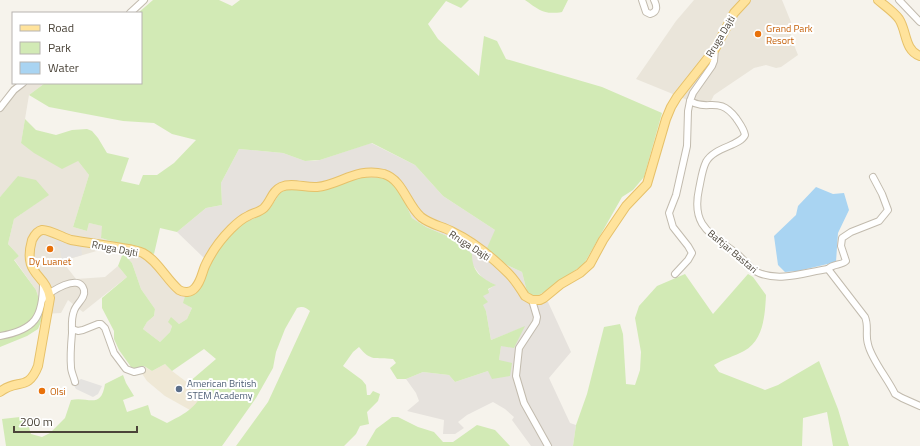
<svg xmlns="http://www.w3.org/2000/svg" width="920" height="446" font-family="'Titillium Web',sans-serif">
  <rect width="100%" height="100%" fill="#f6f3ec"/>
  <g fill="#eae5da">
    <polygon points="694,0 782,0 793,27 791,34 792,40 798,55 781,67 776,68 766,65 754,68 714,95 709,105 690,101 636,79 676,21"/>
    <polygon points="21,83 45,83 29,95 21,143 78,161 89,175 73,227 87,231 89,223 103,226 101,238 153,254 185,296 184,303 192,308 187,319 179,324 171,318 172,326 170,332 160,342 143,329 147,322 154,316 155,309 141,289 132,263 123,253 107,248 62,261 76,279 105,277 118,266 127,277 83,312 68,300 61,313 44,314 36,290 14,259 19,256 8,244 14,219 48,195 19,176 0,197 0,104"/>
  </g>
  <polygon fill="#e6e2dd" points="371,143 415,165 443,196 495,230 507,265 522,272 526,288 535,297 548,302 571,352 549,378 570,423 576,425 573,446 531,446 512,420 514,417 505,409 493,402 467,415 458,422 464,428 455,434 443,434 444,420 407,411 419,401 416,393 406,379 423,372 449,375 455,382 488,371 499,360 501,345 524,327 491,340 486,311 482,305 487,302 482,296 488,290 495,285 483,279 454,239 426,227 412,218 399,189 275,198 270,208 259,216 238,226 211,261 203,257 177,232 206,208 222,205 221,183 239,149 283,153 305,161 314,161 320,160"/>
  <polygon fill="#efe8d6" points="165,364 172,371 188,383 204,392 195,406 190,410 165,396 147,381 141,372 145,367 152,371"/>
  <g fill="#d2eab5">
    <polygon points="153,0 219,0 232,6 240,0 469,0 461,8 446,1 428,24 438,39 479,76 484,36 497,41 506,59 602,87 662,113 644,177 633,190 622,197 584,264 548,290 535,297 530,296 526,288 522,272 507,265 487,248 495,230 443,196 415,165 372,143 320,160 305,161 283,153 239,149 221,183 222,205 206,208 177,232 160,228 154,254 101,238 102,226 89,223 87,231 73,227 89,175 78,161 62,169 34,153 21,143 25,119 36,130 56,135 72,130 87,129 92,131 98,138 107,153 129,158 121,181 139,185 143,175 157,175 174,163 196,140 172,134 154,123 123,121 49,107 29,95 45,83 141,83 141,13 138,13"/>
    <path d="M 525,0 L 568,0 L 562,12 C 544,15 539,10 525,0 Z"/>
    <polygon points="18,176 36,180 49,195 14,219 8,244 19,256 14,260 36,290 44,314 38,329 27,336 0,347 0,197"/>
    <path d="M 360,177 L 385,178 L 399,189 L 412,218 L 426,227 L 454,239 L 472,254 C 472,272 481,278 496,285 L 488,289 L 489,293 L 483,296 L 488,302 L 483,305 L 486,311 L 491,340 L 525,326 L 514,348 L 501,346 L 499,360 L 512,363 L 510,376 L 492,379 L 488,371 L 455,382 L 449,375 L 423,372 L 406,379 L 397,379 L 390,368 L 396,363 L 393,359 C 375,357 371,362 359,347 L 353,352 L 343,366 L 362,380 L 366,385 L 367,395 L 370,395 L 373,391 L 380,394 L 378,401 L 367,412 L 369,424 L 360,426 L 356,434 L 344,446 L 236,446 L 268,402 L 310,311 C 305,307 303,306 297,308 L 285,329 L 276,352 L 273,368 L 256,398 L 222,446 L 6,446 L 2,419 L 20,417 L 26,417 L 31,434 L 42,437 L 50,433 L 65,418 L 71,400 C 88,396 101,410 105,384 L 123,375 L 126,383 L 134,396 L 123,400 L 127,412 L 148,405 L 151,415 L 167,423 C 186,413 191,411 204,393 L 188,383 L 216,359 L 204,349 L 172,371 L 165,364 L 152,371 L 144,366 L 137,369 L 131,367 L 119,350 L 114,339 L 114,331 L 102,308 L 102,298 L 127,277 L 118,266 L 123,253 L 132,263 L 141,289 L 155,309 L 154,316 L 147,322 L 143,329 L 160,342 L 170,332 L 172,326 L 168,322 L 171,317 L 179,324 L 187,319 L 192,308 L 183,303 L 185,296 L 199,289 L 215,253 L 223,242 L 238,226 L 259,216 L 270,208 L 280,193 L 289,188 Z"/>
    <path d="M 685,274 L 713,314 L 748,274 L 753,277 L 766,295 C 765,314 764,340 744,351 C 735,356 723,359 714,365 L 719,372 L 765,390 L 778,385 L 819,361 L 838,409 L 849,446 L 833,446 L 827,412 L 803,418 L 802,446 L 573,446 L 576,425 L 587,394 L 604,327 L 620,324 L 623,334 L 626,384 L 635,385 L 640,370 L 641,352 L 635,318 L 639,306 L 657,286 Z"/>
    <polygon points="392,417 398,417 418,427 434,432 443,442 453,442 477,425 495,430 510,446 366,446 376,429"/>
  </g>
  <g fill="#e5e3e0">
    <polygon points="59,238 81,245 82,255 62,261 60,249 54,244"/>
    <polygon points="81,379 102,386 98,394 93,397 76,389 73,384"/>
  </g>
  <polygon fill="#a9d4f2" points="816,187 833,194 844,193 849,210 838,233 836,262 798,271 785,272 778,265 774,236 796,215 798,206"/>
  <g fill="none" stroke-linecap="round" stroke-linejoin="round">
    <g stroke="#c2bbae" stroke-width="8">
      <g id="minor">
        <path d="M 642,0 L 646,12 L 650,14 C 658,12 657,6 654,0"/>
        <polyline points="899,0 920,22"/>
        <polyline points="130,13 144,0"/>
        <path d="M 715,49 L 714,61 L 712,66 L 693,93 L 690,101 C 709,112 718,95 736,118 C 740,124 744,129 745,135 C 740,146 714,147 706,162 C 702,170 701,180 699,189 C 691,226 710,233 736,253 C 744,259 750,270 759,273 C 781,282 806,272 828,269"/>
        <polyline points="0,108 14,90 23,83"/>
        <path d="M 828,269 L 865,317 C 869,326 865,335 868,344 C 871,359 888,379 895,394 L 902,398 L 920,406"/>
        <path d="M 828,269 C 834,263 841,266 846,261 L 841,246 L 842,238 L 851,232 L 879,221 L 888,210 L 882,194 L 873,177"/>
        <polyline points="675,274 688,260 692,253 688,246 673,227 669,213 676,195 687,146 688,111 690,101"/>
        <path d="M 43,299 C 50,292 79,272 84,290 C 86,298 76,304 74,311 C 71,318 72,326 72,333 C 71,344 70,356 71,367 C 71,372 74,377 75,382"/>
        <polyline points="532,300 537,317 536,322 519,348 516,376 524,403 548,446"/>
        <polyline points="72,329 78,331 83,330 98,324 101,324 105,328 114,353 126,369 134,372 142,370"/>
        <path d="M 0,336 C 35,330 43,317 43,283"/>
      </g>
    </g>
    <g stroke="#e6c16a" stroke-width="10">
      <g id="major">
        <path d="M 878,0 C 885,6 894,12 899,19 C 907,31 904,50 920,56"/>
        <path d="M 0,392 C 17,378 28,392 38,366 L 50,298 C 46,273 22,276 32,240 C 34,236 37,231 42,230 C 48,229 64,238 71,240 C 88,243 105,245 122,248 C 129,249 137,250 143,253 C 158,261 166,279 179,290 C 184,293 191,293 195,288 C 201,282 202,273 205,266 C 211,253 221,239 231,229 C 236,224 241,219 248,216 C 253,213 260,212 264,208 C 271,201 272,191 281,187 C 292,182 305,188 317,187 C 340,185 356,167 384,174 C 403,180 407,205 421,217 C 431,225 442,226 453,232 C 472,241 494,259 509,274 C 515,280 520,288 525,296 L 532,300 L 540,300 L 544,298 L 561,284 L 580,273 L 590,264 L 603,240 L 626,206 L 647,184 L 666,119 L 671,107 L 677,97 L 715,49 L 734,13 L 746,0"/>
      </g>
    </g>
    <use href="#minor" stroke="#fff" stroke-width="6"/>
    <use href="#major" stroke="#ffe39c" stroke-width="8"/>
  </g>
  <g fill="#e8710a" stroke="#fff" stroke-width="1.5">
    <circle cx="758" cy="34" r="4"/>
    <circle cx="50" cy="249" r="4"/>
    <circle cx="42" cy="391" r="4"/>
  </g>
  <circle fill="#5c6f8a" stroke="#fff" stroke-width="1.5" cx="179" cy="389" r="4"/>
  <g text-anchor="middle" stroke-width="4" stroke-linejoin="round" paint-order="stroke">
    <g font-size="10" fill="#c56008" stroke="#fff" text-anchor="start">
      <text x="766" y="32">Grand Park<tspan x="766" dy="12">Resort</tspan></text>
      <text x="50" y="265" text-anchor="middle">Dy Luanet</text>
      <text x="50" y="395">Olsi</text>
    </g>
    <g font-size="10" fill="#4b4439" stroke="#fff">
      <text transform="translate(720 36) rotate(-59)" y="4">Rruga Dajti</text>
      <text transform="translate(470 245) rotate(33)" y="4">Rruga Dajti</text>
      <text transform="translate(115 248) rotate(11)" y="4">Rruga Dajti</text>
      <text transform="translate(733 251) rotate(40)" y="4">Baftjar Bastari</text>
    </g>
    <g font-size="10" fill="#4e5e75" stroke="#fff" text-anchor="start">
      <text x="187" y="387">American British<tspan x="187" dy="12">STEM Academy</tspan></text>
    </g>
  </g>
  <rect x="12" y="12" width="130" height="72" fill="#ffffff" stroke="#b7b4b0"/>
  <rect x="20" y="25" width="20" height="6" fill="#ffe39c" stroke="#b7b4b0"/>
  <text x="48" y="32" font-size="12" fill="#4b4439">Road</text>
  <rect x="20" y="42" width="20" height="12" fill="#d2eab5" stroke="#b7b4b0"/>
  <text x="48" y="52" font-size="12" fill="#4b4439">Park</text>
  <rect x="20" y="62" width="20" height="12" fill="#a9d4f2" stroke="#b7b4b0"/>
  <text x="48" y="72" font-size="12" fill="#4b4439">Water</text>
  <path d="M14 426v6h123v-6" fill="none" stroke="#4b4439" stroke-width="2"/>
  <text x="20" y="426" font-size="12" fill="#4b4439" stroke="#ffffff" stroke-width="3" paint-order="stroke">200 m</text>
</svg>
